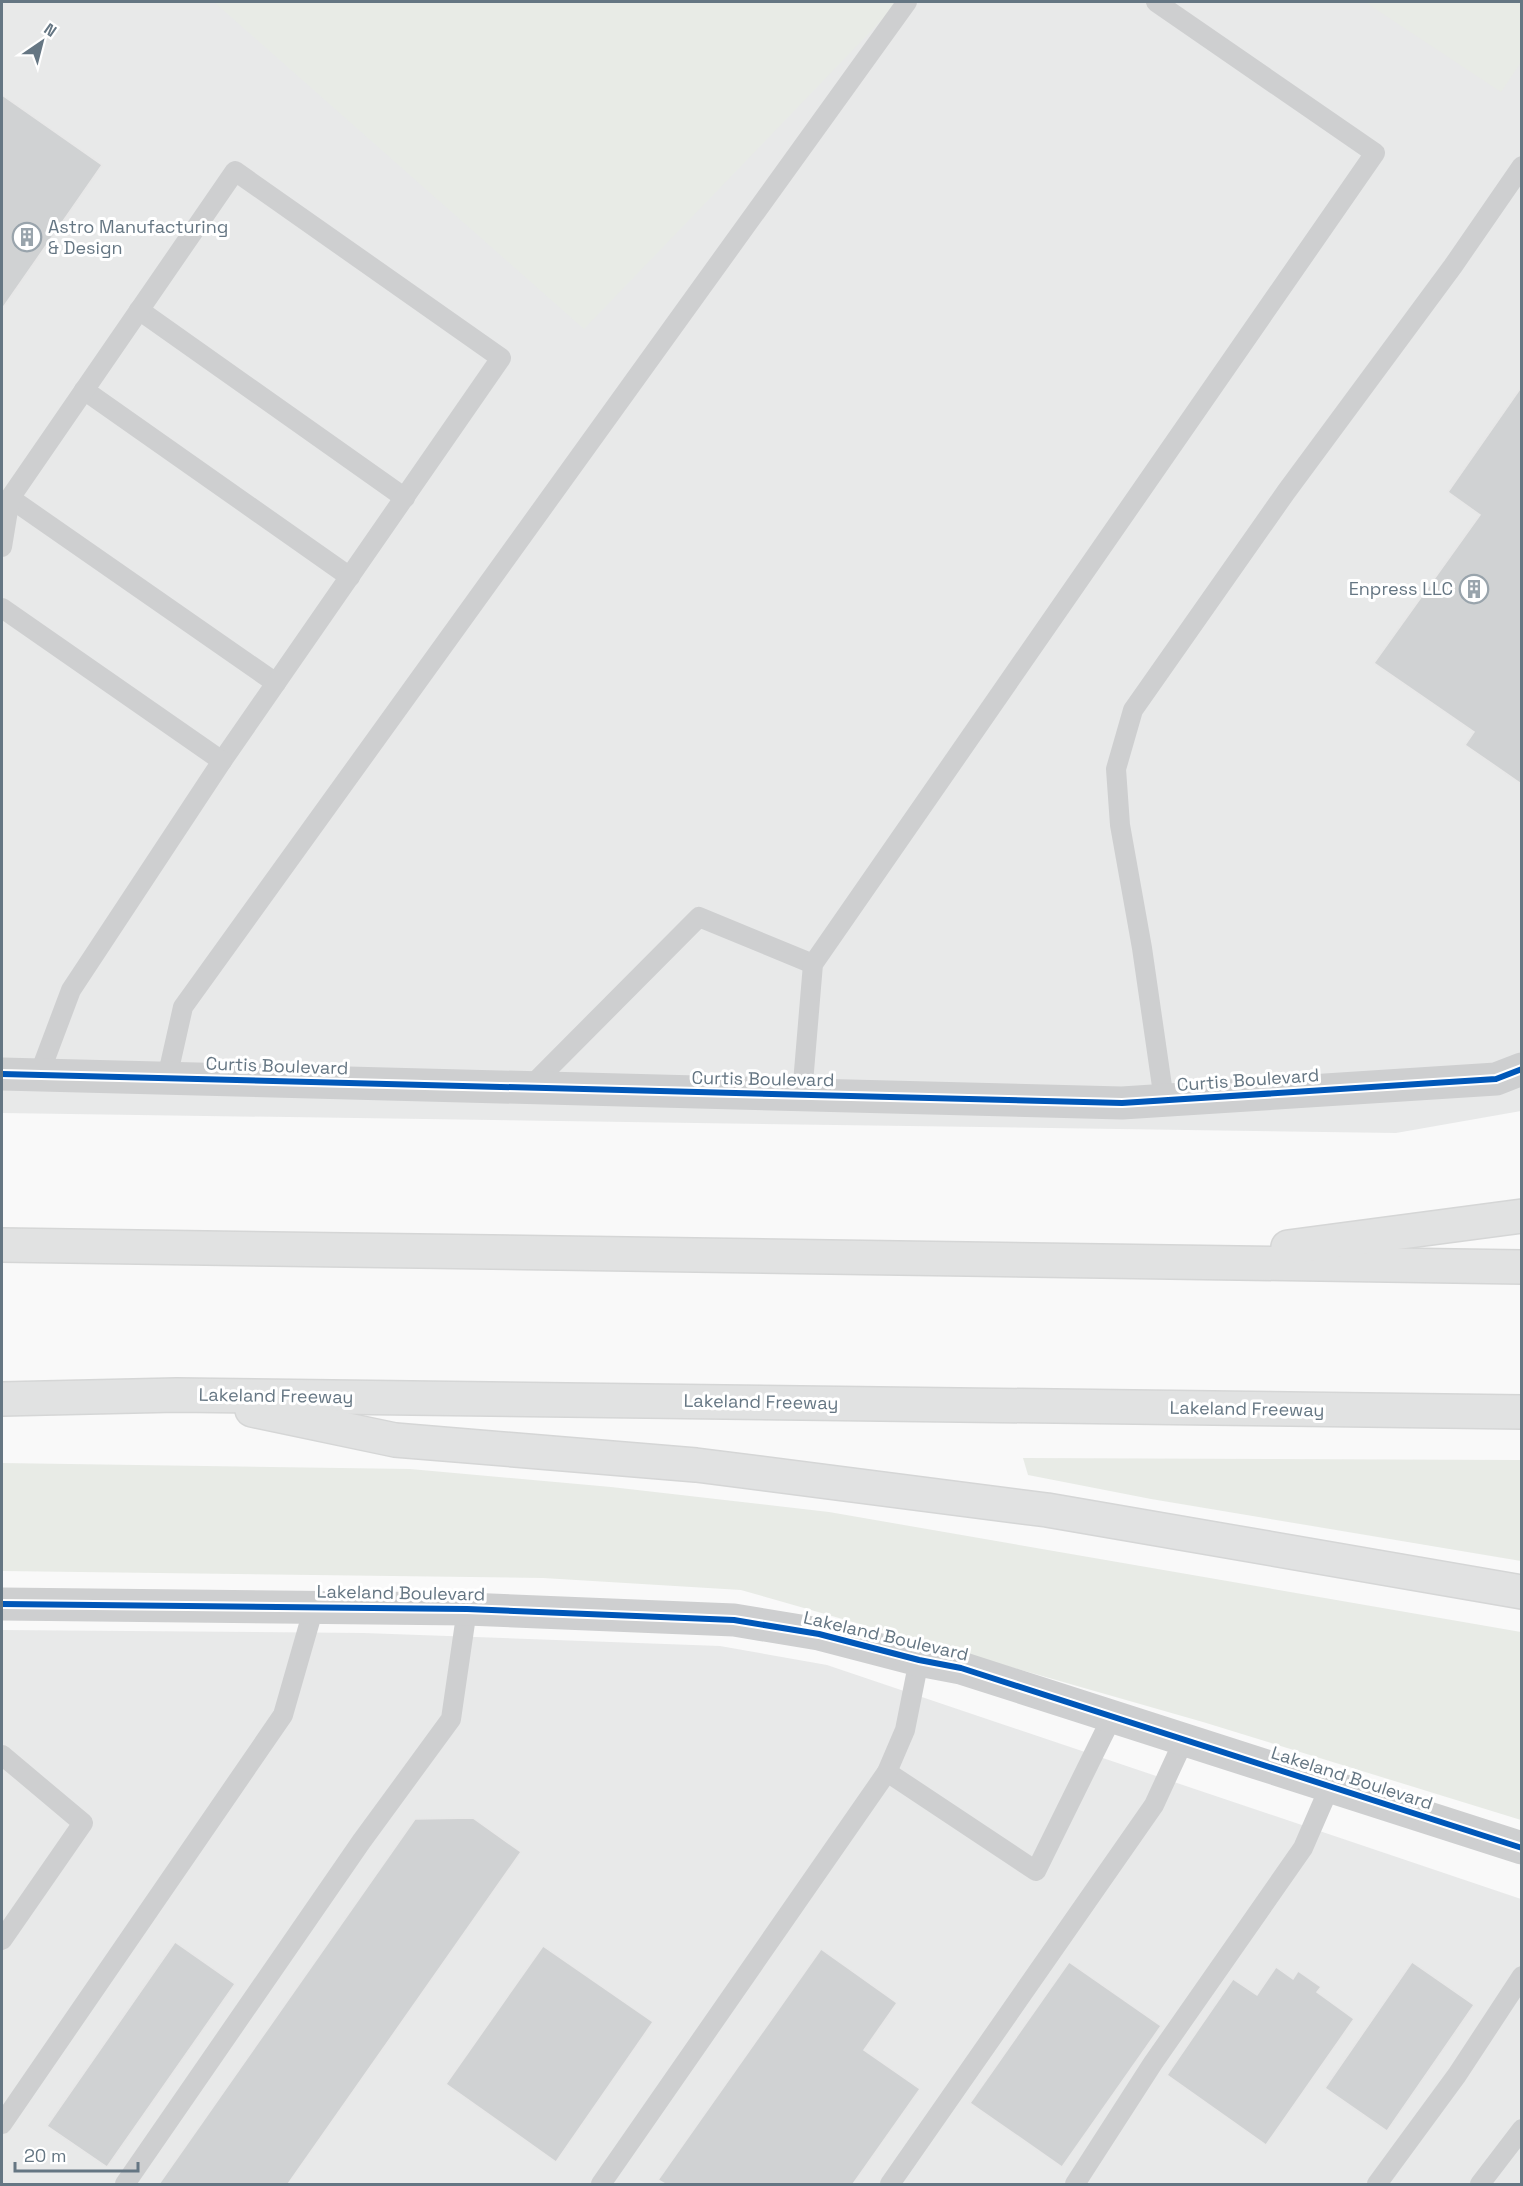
<svg xmlns="http://www.w3.org/2000/svg" width="1523" height="2186" font-family="'Space Grotesk',sans-serif">
  <rect width="100%" height="100%" fill="#f9f9f9"/>
  <g fill="#e8e9e9">
    <polygon points="2,2 1521,2 1521,1111 1396,1133 2,1113"/>
    <polygon points="2,1630 364,1633 720,1646 827,1665 1521,1899 1521,2184 2,2184"/>
  </g>
  <g fill="#e8ebe6">
    <polygon points="214,2 899,2 584,329"/>
    <polygon points="1365,2 1521,2 1521,62 1501,92"/>
    <polygon points="1023,1458 1521,1460 1521,1561 1151,1499 1028,1475"/>
    <polygon points="2,1463 410,1469 611,1487 829,1512 1521,1632 1521,1820 1203,1722 741,1590 543,1578 2,1571"/>
  </g>
  <g fill="#d0d2d3" stroke="#e8e8e8" stroke-width="1.5">
    <polygon points="2,95 102,165 2,309"/>
    <polygon points="1522,386 1522,781 1520,783 1465,745 1474,732 1374,663 1480,515 1448,492"/>
    <polygon points="473,1818 521,1852 288,2184 159,2184 415,1819"/>
    <polygon points="175,1942 235,1984 107,2167 47,2126"/>
    <polygon points="543,1946 653,2022 556,2162 446,2084"/>
    <polygon points="821,1949 897,2003 864,2050 920,2089 853,2184 665,2184 658,2180"/>
    <polygon points="1069,1962 1161,2026 1062,2167 970,2103"/>
    <polygon points="1412,1962 1474,2005 1387,2131 1325,2088"/>
    <polygon points="1276,1967 1293,1979 1298,1971 1321,1987 1317,1992 1354,2019 1266,2145 1167,2075 1233,1979 1257,1995"/>
  </g>
  <g fill="none" stroke-linecap="round" stroke-linejoin="round">
    <g stroke="#d5d6d6" stroke-width="36">
      <g id="motorway">
        <polyline points="2,1245 1522,1267"/>
        <polyline points="1288,1247 1522,1216"/>
        <polyline points="2,1399 177,1395 1522,1412"/>
        <polyline points="252,1410 395,1440 696,1465 1047,1510 1522,1592"/>
      </g>
    </g>
    <g stroke="#cecfd0" stroke-width="20">
      <polyline points="139,310 405,498"/>
      <polyline points="84,390 350,577"/>
      <polyline points="10,498 276,683"/>
      <polyline points="2,547 10,498 235,171 501,358 222,761"/>
      <polyline points="2,608 222,761 71,990 39,1075"/>
      <polyline points="167,1078 183,1007 907,2"/>
      <polyline points="529,1088 699,917 813,964"/>
      <polyline points="802,1095 813,964 1375,153 1156,2"/>
      <polyline points="1164,1100 1142,948 1120,825 1116,769 1133,710 1286,492 1453,266 1522,166"/>
      <polyline points="2,1755 83,1823 2,1940"/>
      <polyline points="887,1772 1036,1871 1112,1717"/>
      <polyline points="2,2124 283,1715 314,1607"/>
      <polyline points="125,2184 361,1842 451,1719 467,1609"/>
      <polyline points="601,2184 887,1772 905,1730 919,1660"/>
      <polyline points="890,2184 1154,1805 1184,1740"/>
      <polyline points="1075,2184 1153,2063 1303,1848 1330,1786"/>
      <polyline points="1377,2184 1457,2075 1522,1976"/>
      <polyline points="1480,2184 1522,2129"/>
    </g>
    <g stroke="#cecfd0" stroke-width="33">
      <polyline points="2,1074 1122,1103 1496,1079 1522,1069"/>
      <polyline points="2,1604 467,1609 734,1620 819,1634 919,1660 961,1668 1522,1848"/>
    </g>
    <use href="#motorway" stroke="#e1e2e2" stroke-width="33"/>
    <g stroke="#fff" stroke-width="10">
      <g id="cycleway">
        <polyline points="2,1074 1122,1103 1496,1079 1522,1069"/>
        <polyline points="2,1604 467,1609 734,1620 819,1634 919,1660 961,1668 1522,1848"/>
      </g>
    </g>
    <use href="#cycleway" stroke="#0057b8" stroke-width="6"/>
  </g>
  <defs>
    <g id="building-ring" transform="scale(1.5)"><circle r="9.5" fill="#fff" stroke="#99a4ac" stroke-width="1.5"/><path d="M-4-6H4V6H1V3H-1V6H-4ZM-2.5-4.3h1.7v1.8h-1.7ZM.8-4.3h1.7v1.8H.8ZM-2.5-1h1.7V.8h-1.7ZM.8-1h1.7V.8H.8Z" fill="#99a4ac"/></g>
  </defs>
  <g fill-rule="evenodd">
    <use href="#building-ring" x="27" y="237"/>
    <use href="#building-ring" x="1474" y="589"/>
  </g>
  <g text-anchor="middle" stroke-width="6" stroke-linejoin="round" paint-order="stroke">
    <g font-size="18" fill="#657683" stroke="#fff" text-anchor="start">
      <text x="48" y="233">Astro Manufacturing<tspan x="48" dy="21">&amp; Design</tspan></text>
      <text x="1453" y="595" text-anchor="end">Enpress LLC</text>
    </g>
    <g font-size="18" fill="#657683" stroke="#fff">
      <text transform="translate(277 1066) rotate(2)" y="6">Curtis Boulevard</text>
      <text transform="translate(763 1079) rotate(1)" y="6">Curtis Boulevard</text>
      <text transform="translate(1248 1080) rotate(-4)" y="6">Curtis Boulevard</text>
      <text transform="translate(276 1396) rotate(1)" y="6">Lakeland Freeway</text>
      <text transform="translate(761 1402) rotate(1)" y="6">Lakeland Freeway</text>
      <text transform="translate(1247 1409) rotate(1)" y="6">Lakeland Freeway</text>
      <text transform="translate(401 1593) rotate(1)" y="6">Lakeland Boulevard</text>
      <text transform="translate(886 1636) rotate(13)" y="6">Lakeland Boulevard</text>
      <text transform="translate(1352 1778) rotate(18)" y="6">Lakeland Boulevard</text>
    </g>
  </g>
  <rect width="1523" height="2186" fill="none" stroke="#657683" stroke-width="6"/>
  <g transform="translate(42 42) rotate(35)" stroke="#ffffff" stroke-width="4.5" paint-order="stroke">
  <path d="M0-4.5L10 22L0 15L-10 22Z" fill="#657683"/>
  <text y="-9" font-size="16" font-weight="bold" text-anchor="middle" fill="#657683">N</text>
  </g>
  <path d="M15 2162v9h123v-9" fill="none" stroke="#657683" stroke-width="3"/>
  <text x="24" y="2162" font-size="18" fill="#657683" stroke="#ffffff" stroke-width="4.5" paint-order="stroke">20 m</text>
</svg>
